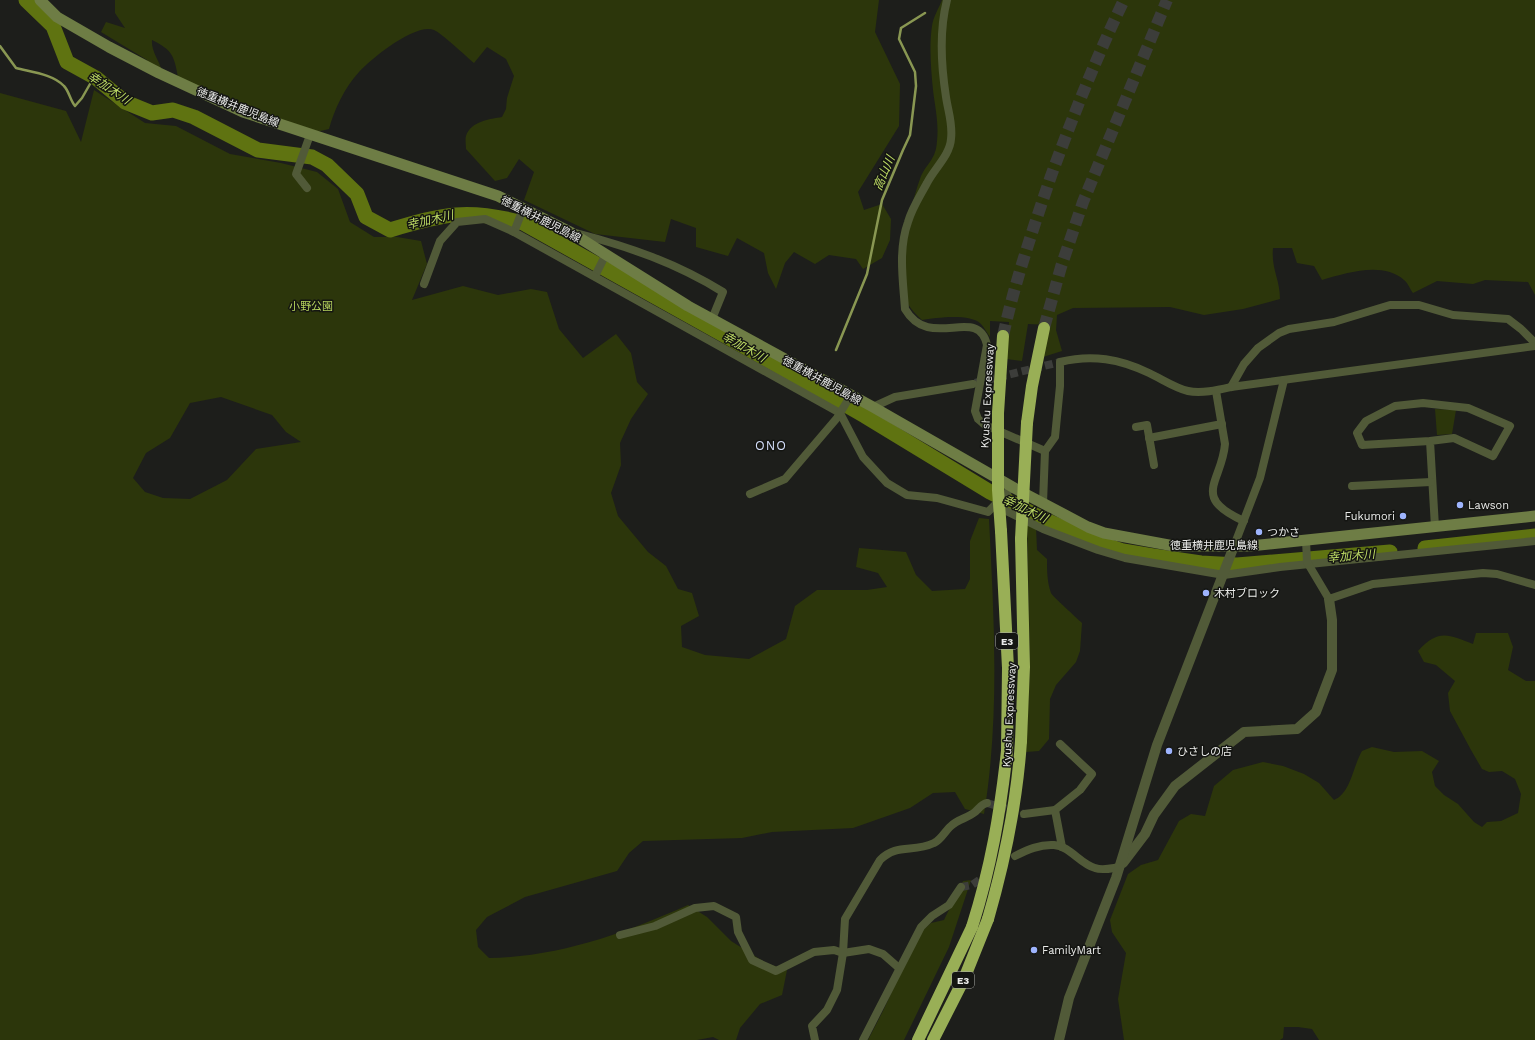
<svg xmlns="http://www.w3.org/2000/svg" width="1535" height="1040" font-family="'Work Sans','Noto Sans JP',sans-serif">
  <rect width="100%" height="100%" fill="#1d1e1b"/>
  <g fill="#2c360b" fill-rule="evenodd">
    <path d="M 115,0 L 879,0 L 875,32 L 900,84 L 899,126 L 858,192 L 864,210 L 882,204 L 891,219 L 890,240 L 882,258 L 863,269 L 856,259 L 829,255 L 815,264 L 794,252 L 785,263 L 776,289 L 768,273 L 764,253 L 737,238 L 728,256 L 696,247 L 696,228 L 671,219 L 665,242 L 595,234 L 524,200 L 534,172 L 519,159 L 507,178 L 495,181 L 466,149 C 466,145 465,139 466,136 C 471,121 490,119 502,117 L 506,109 L 507,98 L 514,76 L 506,59 L 487,47 L 474,63 C 467,57 440,32 434,30 C 415,23 371,59 359,72 C 345,87 334,110 329,129 L 312,133 L 235,111 L 178,77 C 174,55 172,50 152,40 C 151,51 159,60 162,71 L 148,64 L 147,60 L 101,32 L 106,22 L 125,28 L 115,13 Z"/>
    <path d="M 942,0 L 1535,0 L 1535,295 L 1528,282 L 1485,280 L 1473,284 L 1437,281 L 1413,293 C 1410,289 1408,283 1404,280 C 1383,261 1346,273 1322,280 L 1314,266 L 1297,263 L 1292,248 L 1273,248 C 1271,269 1280,279 1280,299 L 1243,309 L 1204,315 L 1170,307 L 1073,308 L 1057,315 L 1056,330 L 1062,351 L 1043,357 L 1049,325 L 1028,324 L 1022,361 L 1006,359 L 1009,322 L 990,321 L 990,337 C 987,333 984,327 981,324 C 970,313 936,318 922,320 C 915,314 909,307 905,299 C 894,276 911,203 920,179 C 925,164 936,161 937,141 C 939,123 935,107 933,90 C 931,69 929,46 932,26 C 933,17 939,8 942,0 Z"/>
    <path d="M 94,90 L 145,123 L 176,126 L 230,154 L 281,163 L 317,172 L 338,189 L 350,222 L 374,237 L 397,237 L 421,241 L 427,264 L 412,300 L 463,286 L 498,295 L 531,289 L 547,292 L 559,329 L 583,358 L 616,334 L 631,353 L 637,382 L 648,394 L 631,419 L 620,443 L 621,465 L 611,493 L 618,516 L 648,552 L 666,566 L 678,589 L 692,593 L 699,616 L 681,626 L 682,647 L 705,655 L 749,659 L 786,639 L 795,606 L 817,590 L 867,590 L 887,587 L 878,573 L 856,567 L 859,548 L 906,552 L 916,575 L 932,591 L 965,589 L 970,579 L 970,541 L 979,518 L 989,519 C 994,618 1000,716 984,814 L 965,809 L 955,792 L 933,793 L 910,808 L 853,828 L 772,832 L 742,838 L 643,841 L 629,853 L 617,871 L 525,897 L 487,917 L 476,930 L 478,947 L 489,958 C 559,957 625,933 688,905 L 707,917 L 731,941 L 766,963 L 787,970 L 782,995 L 760,1004 L 740,1028 L 736,1040 L 719,1040 L 713,1037 L 697,1040 L 0,1040 L 0,93 L 66,111 L 81,142 ZM 221,397 L 272,415 L 286,432 L 301,442 L 256,449 L 227,480 L 190,499 L 163,498 L 145,492 L 133,478 L 146,453 L 170,438 L 190,403 Z"/>
    <polygon points="1435,409 1456,410 1452,434 1437,435"/>
    <path d="M 1027,523 L 1036,527 L 1037,550 L 1047,559 C 1047,570 1047,582 1051,593 C 1052,596 1077,618 1082,623 L 1080,651 L 1076,662 L 1056,685 L 1050,699 L 1049,739 L 1039,751 L 1026,752 L 1030,665 Z"/>
    <path d="M 1476,633 L 1508,633 L 1513,647 L 1508,670 L 1526,681 L 1535,681 L 1535,1040 L 1319,1040 L 1312,1029 L 1298,1027 L 1284,1027 L 1283,1038 L 1280,1040 L 1124,1040 L 1118,999 L 1126,953 L 1112,932 L 1110,920 L 1128,874 L 1141,865 L 1158,860 L 1179,821 L 1191,814 L 1205,816 L 1214,786 L 1233,770 L 1263,762 L 1283,766 L 1304,774 L 1319,783 L 1334,800 C 1351,793 1353,766 1362,751 L 1372,747 L 1394,752 L 1422,751 L 1439,761 L 1432,772 L 1435,786 L 1444,795 L 1458,804 L 1474,822 L 1482,827 L 1487,822 L 1501,821 L 1518,813 L 1521,794 L 1515,779 L 1502,771 L 1489,772 L 1482,769 L 1471,750 L 1450,711 L 1448,693 L 1455,681 L 1436,665 L 1424,662 L 1418,651 C 1438,629 1448,634 1473,644 Z"/>
    <polygon points="971,880 949,947 904,1040 868,1040 883,1011 912,948 922,931 931,923 944,920 963,881"/>
  </g>
  <g fill="none" stroke-linecap="round" stroke-linejoin="round">
    <g stroke="#899752" stroke-width="2.5">
      <path d="M 0,46 L 16,68 C 31,72 53,74 64,86 C 69,91 70,100 75,106 L 82,98 L 94,77"/>
      <polyline points="836,350 867,274 882,200 903,150 910,135 916,86 915,72 899,39 901,28 925,13"/>
    </g>
    <g stroke="#5f7311" stroke-width="15">
      <path d="M 26,0 L 53,26 L 67,62 L 96,78 L 125,102 L 152,113 L 173,110 L 194,117 L 258,150 L 312,157 L 327,165 L 357,194 L 366,217 L 390,230 C 443,214 468,208 523,223 L 729,338 L 865,416 L 990,492 L 1043,519 L 1094,541 L 1123,551 L 1153,556 L 1201,563 L 1237,565 L 1390,552"/>
      <polyline points="1425,548 1535,536"/>
    </g>
    <g stroke="#3c3d3a" stroke-width="8" stroke-dasharray="8 4" stroke-linecap="butt">
      <polyline points="975,383 1060,362"/>
      <polyline points="987,803 1024,814"/>
      <polyline points="961,887 972,885 988,874"/>
    </g>
    <g stroke="#3c3d3a" stroke-width="12" stroke-dasharray="12 6" stroke-linecap="butt">
      <polyline points="1044,328 1061,267 1083,202 1167,0"/>
      <path d="M 1003,336 C 1015,281 1033,229 1051,176 C 1073,116 1096,58 1124,0"/>
    </g>
    <g stroke="#515a38" stroke-width="8">
      <path d="M 947,0 C 939,31 941,65 946,97 C 948,111 953,124 951,139 C 950,155 934,169 927,183 C 920,196 912,208 908,222 C 898,250 903,280 905,309 C 930,352 978,304 987,345 L 975,411 L 978,419 L 985,425 L 1045,451"/>
      <polyline points="307,188 296,174 310,135"/>
      <polyline points="514,232 523,209"/>
      <path d="M 576,233 C 630,247 676,263 723,292 L 712,319"/>
      <polyline points="595,276 606,254"/>
      <polyline points="424,284 440,241 457,222 485,219 514,232 840,413 863,457 887,483 907,495 937,498 988,512 1012,487"/>
      <polyline points="1231,387 1244,364 1258,348 1279,333 1289,329 1334,322 1390,305 1419,305 1453,315 1508,319 1521,329 1535,343"/>
      <path d="M 1216,391 L 1225,444 C 1222,482 1190,497 1244,521"/>
      <polyline points="873,407 895,397 973,384"/>
      <polyline points="1136,427 1147,425 1154,465"/>
      <polyline points="1149,438 1222,424"/>
      <polyline points="1430,441 1454,438 1493,456 1510,426 1468,408 1423,403 1395,406 1366,421 1357,433 1362,445 1430,441 1435,527"/>
      <polyline points="1352,486 1431,482"/>
      <polyline points="750,494 785,479 837,418 851,395"/>
      <path d="M 1043,503 L 1045,451 L 1055,437 L 1060,386 L 1060,362 C 1092,354 1120,359 1149,373 C 1162,379 1175,388 1188,391 C 1201,394 1218,390 1231,387 L 1535,346"/>
      <polyline points="996,506 1043,529 1098,550 1125,558 1224,575 1280,567 1535,541"/>
      <polyline points="1306,540 1307,562 1329,599 1373,584 1483,573 1497,574 1535,585"/>
      <polyline points="1234,546 1260,478 1284,380"/>
      <polyline points="1055,810 1080,790 1092,774 1060,744"/>
      <polyline points="1024,814 1055,810 1062,847"/>
      <path d="M 1015,856 C 1027,850 1040,844 1054,845 C 1070,846 1080,864 1095,868 C 1103,871 1112,868 1120,867"/>
      <polyline points="620,935 655,926 695,908 714,906 736,917 738,932 752,960 776,971 814,952 834,950 843,953 869,949 883,954 899,968"/>
      <path d="M 815,1040 L 812,1026 L 827,1010 L 837,990 L 843,953 L 845,919 L 880,860 C 897,843 913,853 934,843 C 941,840 945,831 951,826 C 958,819 968,818 975,812 C 979,809 981,804 987,803"/>
      <polyline points="863,1040 921,927 932,916 949,905 961,887"/>
    </g>
    <g stroke="#515a38" stroke-width="10">
      <polyline points="1123,863 1145,834 1154,815 1175,786 1244,732 1297,729 1316,712 1332,670 1332,620 1329,599"/>
      <polyline points="1059,1040 1069,998 1116,878 1157,745 1234,546"/>
    </g>
    <polyline stroke="#6e7d45" stroke-width="11" points="40,0 57,17 109,47 159,73 243,112 498,196 570,232 688,306 873,407 1016,489 1088,527 1104,533 1174,546 1250,546 1535,516"/>
    <g stroke="#99af56" stroke-width="12">
      <polyline points="998,413 1003,336"/>
      <polyline points="1027,423 1032,386 1044,328"/>
      <polyline points="1001,531 1008,668 1007,751"/>
      <polyline points="1021,539 1024,667 1021,741"/>
      <polyline points="918,1040 972,927"/>
      <polyline points="933,1040 964,979 988,919"/>
    </g>
    <g stroke="#99af56" stroke-width="12">
      <polyline points="998,413 998,490 1001,531"/>
      <polyline points="1021,539 1027,423"/>
      <path d="M 988,919 C 1005,860 1017,802 1021,741"/>
      <path d="M 972,927 C 991,867 1000,814 1007,751"/>
    </g>
  </g>
  <g fill="#9eb4fd" stroke="#141512" stroke-width="1.5">
    <circle cx="1460" cy="505" r="4"/>
    <circle cx="1403" cy="516" r="4"/>
    <circle cx="1259" cy="532" r="4"/>
    <circle cx="1206" cy="593" r="4"/>
    <circle cx="1169" cy="751" r="4"/>
    <circle cx="1034" cy="950" r="4"/>
  </g>
  <g text-anchor="middle" stroke-width="3" stroke-linejoin="round" paint-order="stroke">
    <g fill="#141512" stroke="#aaaba8" stroke-width="1">
      <rect x="996" y="633" width="22" height="16" rx="3"/>
      <rect x="952" y="972" width="22" height="16" rx="3"/>
    </g>
    <g font-size="10" font-weight="bold" fill="#eaebe9">
      <text x="1007" y="645">E3</text>
      <text x="963" y="984">E3</text>
    </g>
    <g font-size="11" fill="#eaebe9" stroke="#141512">
      <text transform="translate(238 107) rotate(22)" y="4">徳重横井鹿児島線</text>
      <text transform="translate(541 219) rotate(27)" y="4">徳重横井鹿児島線</text>
      <text transform="translate(822 380) rotate(29)" y="4">徳重横井鹿児島線</text>
      <text transform="translate(987 396) rotate(-87)" y="4">Kyushu Expressway</text>
      <text x="1214" y="549">徳重横井鹿児島線</text>
      <text transform="translate(1009 715) rotate(-87)" y="4">Kyushu Expressway</text>
    </g>
    <g font-size="11" fill="#b7d45d" stroke="#141512">
      <text x="311" y="310">小野公園</text>
    </g>
    <g font-size="11" fill="#eaebe9" stroke="#141512" text-anchor="start">
      <text x="1468" y="509">Lawson</text>
      <text x="1395" y="520" text-anchor="end">Fukumori</text>
      <text x="1267" y="536">つかさ</text>
      <text x="1214" y="597">木村ブロック</text>
      <text x="1177" y="755">ひさしの店</text>
      <text x="1042" y="954">FamilyMart</text>
    </g>
    <g font-size="12" font-style="italic" fill="#bedc65" stroke="#141512">
      <text transform="translate(109 88) rotate(34)" y="4">幸加木川</text>
      <text transform="translate(884 173) rotate(-67)" y="4">高山川</text>
      <text transform="translate(430 220) rotate(-13)" y="4">幸加木川</text>
      <text transform="translate(744 347) rotate(30)" y="4">幸加木川</text>
      <text transform="translate(1025 509) rotate(25)" y="4">幸加木川</text>
      <text transform="translate(1351 556) rotate(-5)" y="4">幸加木川</text>
    </g>
    <g font-size="13" letter-spacing="1" fill="#d4defa" stroke="#141512">
      <text x="771" y="450">ONO</text>
    </g>
  </g>
</svg>
